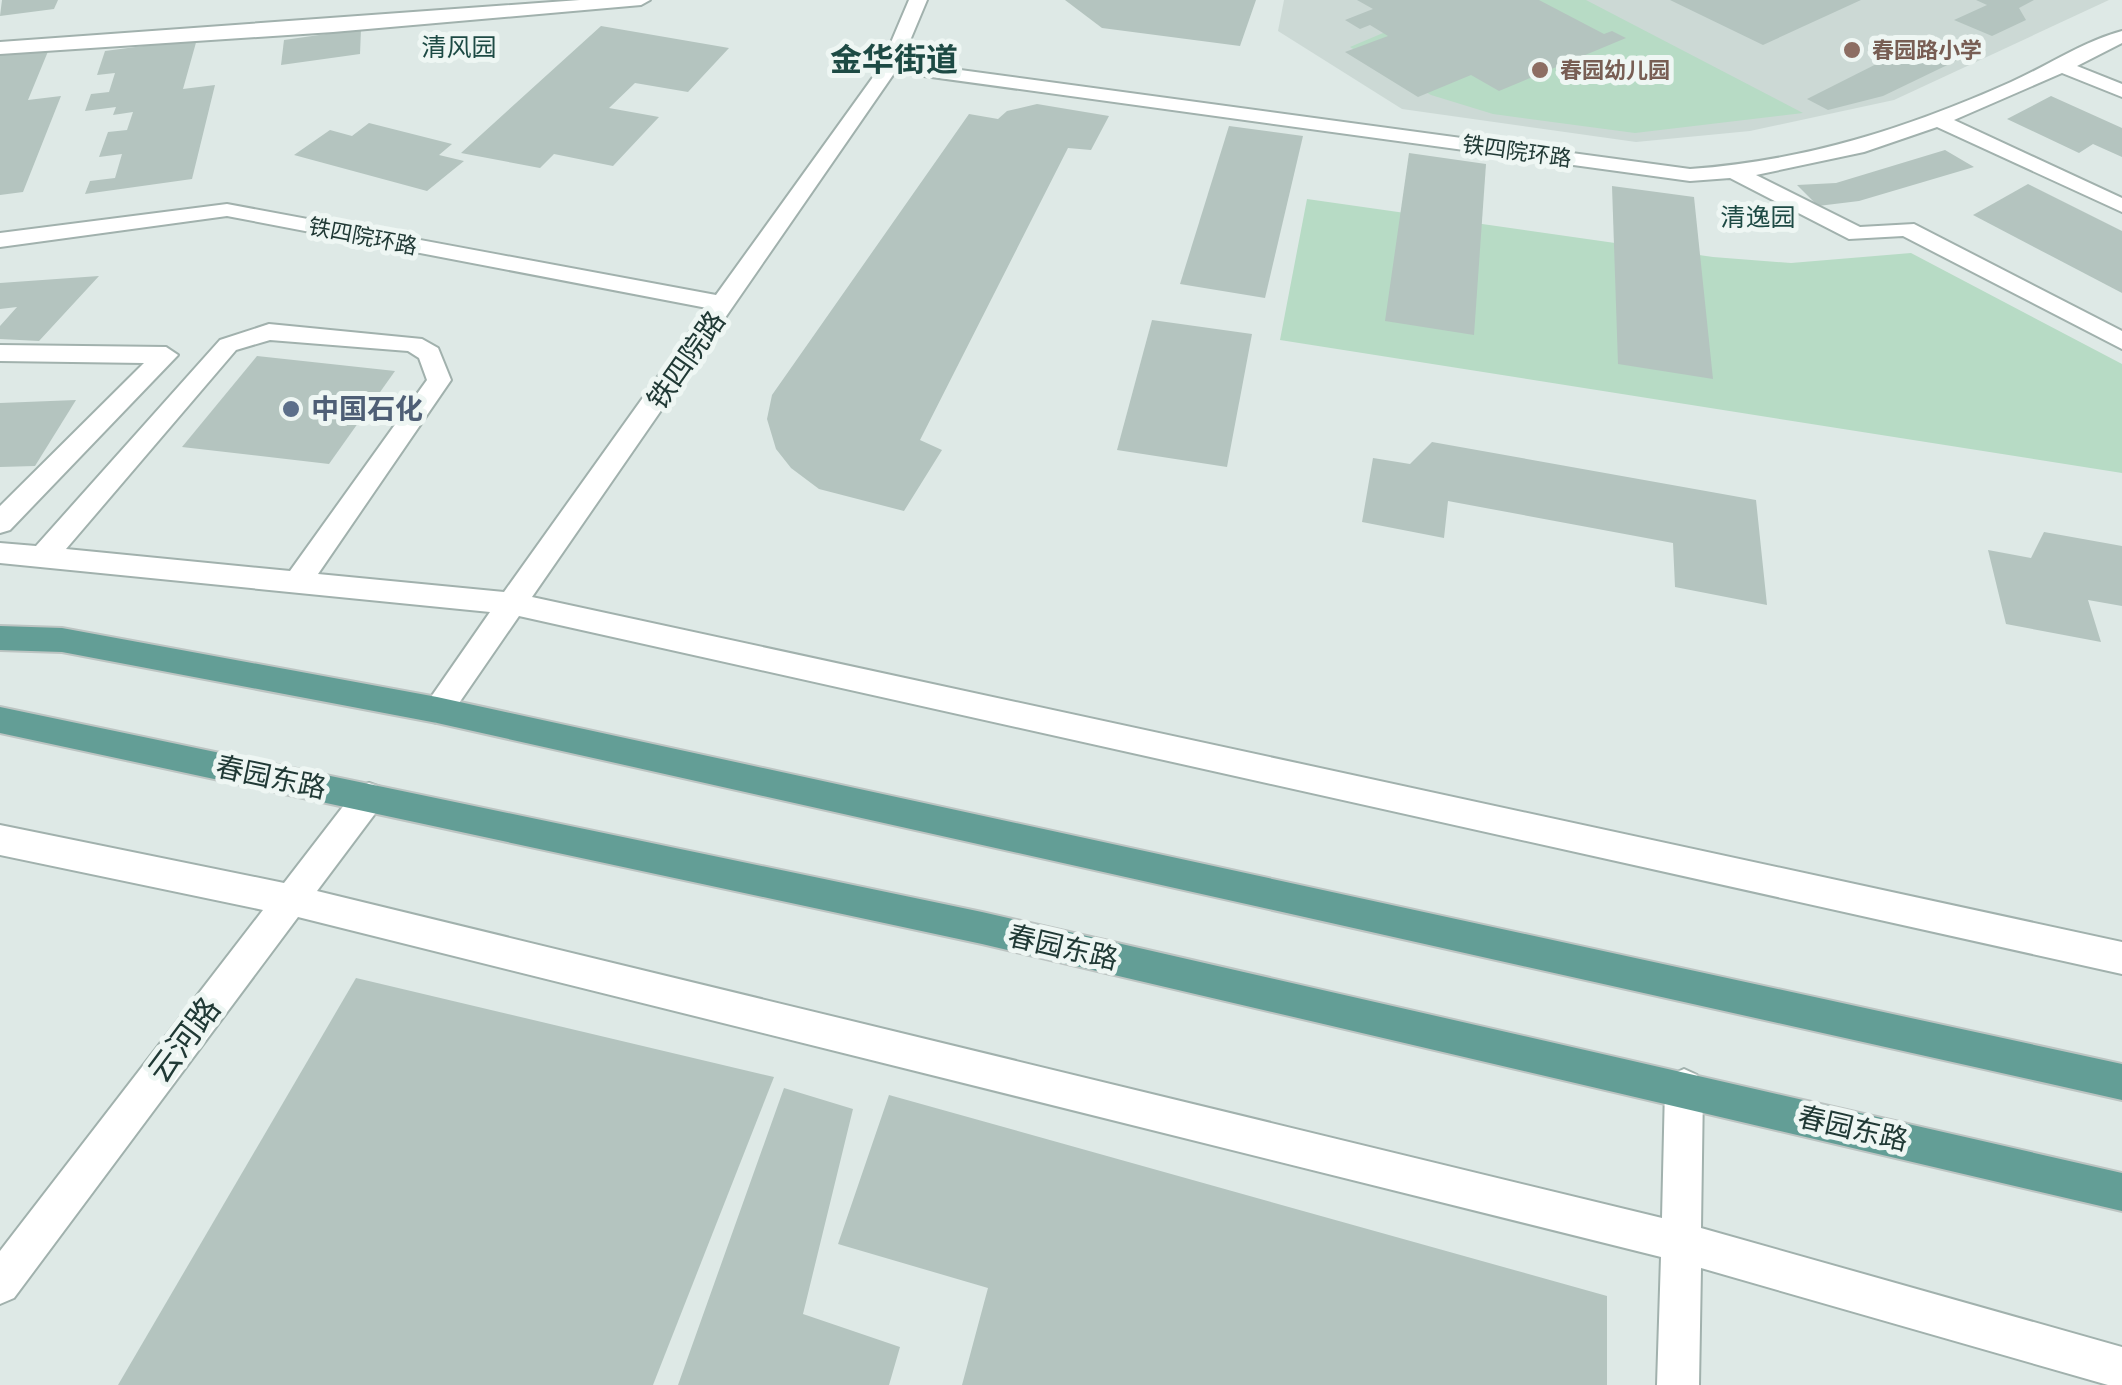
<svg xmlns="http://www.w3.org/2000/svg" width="2122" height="1385" font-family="Arial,'Noto Sans SC',sans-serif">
  <rect width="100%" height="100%" fill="#dee9e6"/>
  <polygon fill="#ccd9d5" points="1284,0 2109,0 1894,100 1750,131 1636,142 1402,109 1278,31"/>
  <g fill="#b7dbc5">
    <polygon points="1461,0 1586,0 1803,113 1635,133 1493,114 1431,95 1350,47"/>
    <polygon points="1307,199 1713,257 1791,263 1911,253 2122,364 2122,473 1280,340"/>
  </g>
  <g fill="#b4c4bf">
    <polygon points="2,0 58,0 54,9 0,16"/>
    <polygon points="1065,0 1256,0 1240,46 1102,28"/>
    <polygon points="1357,0 1539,0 1604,34 1612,31 1626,38 1499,91 1471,75 1418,97 1345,52 1388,36 1370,25 1360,29 1345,20 1373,9"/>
    <polygon points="1670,0 1861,0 1763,45"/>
    <polygon points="1976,0 2034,0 2019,8 2026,20 1992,36 1954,20 1987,5"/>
    <polygon points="601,26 729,48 688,92 635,83 609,108 659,117 613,166 554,154 540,168 461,153"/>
    <polygon points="361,29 360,54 281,65 284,40"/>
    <polygon points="1928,38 1966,56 1883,96 1828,110 1807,99"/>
    <polygon points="197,39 183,89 215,85 192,179 85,194 90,181 115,178 122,154 99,157 108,132 127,130 133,112 113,115 116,107 85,111 91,94 109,92 115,73 97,75 105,51"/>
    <polygon points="49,49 28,100 61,96 23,192 0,195 0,55"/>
    <polygon points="2051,96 2122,128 2122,157 2093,144 2079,153 2007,119"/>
    <polygon points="1037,104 1109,116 1091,150 1068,148 920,440 942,450 904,511 819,489 791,468 776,449 767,419 772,395 969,114 998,119 1007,111"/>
    <polygon points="369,123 452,144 439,155 464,161 427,191 294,155 330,130 352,136"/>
    <polygon points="1229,126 1303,136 1265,298 1180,284"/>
    <polygon points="1945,150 1974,167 1859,201 1818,206 1797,185 1836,183"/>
    <polygon points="1409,153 1486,164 1474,335 1385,321"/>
    <polygon points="2028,184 2122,231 2122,293 1973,215"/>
    <polygon points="1612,186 1694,197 1713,379 1618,364"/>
    <polygon points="99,276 39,341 0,339 0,326 17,307 0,309 0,283"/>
    <polygon points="1152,320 1252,334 1227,467 1117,450"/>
    <polygon points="257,356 395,371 329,464 182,447"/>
    <polygon points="76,400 35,466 0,467 0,403"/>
    <polygon points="1432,442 1756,500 1767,605 1675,587 1673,543 1448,501 1444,538 1362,522 1373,458 1410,464"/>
    <polygon points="2044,532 2122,546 2122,606 2088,600 2101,642 2006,624 1988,550 2031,558"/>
    <polygon points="356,978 774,1077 653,1385 118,1385"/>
    <polygon points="784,1088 853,1109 803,1314 900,1347 889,1385 678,1385"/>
    <polygon points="889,1095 1607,1296 1607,1385 962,1385 988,1288 838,1244"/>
  </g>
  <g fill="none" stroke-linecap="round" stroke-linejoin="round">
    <g stroke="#a1b1ad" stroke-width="4">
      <g id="minor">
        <polygon points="580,0 650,0 641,5 333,32 0,54 0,42"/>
        <path d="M 909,0 L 927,0 L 901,62 L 1690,169 C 1805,161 1908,128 2011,82 C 2047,66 2084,41 2122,31 L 2122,43 L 2077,66 L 2122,84 L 2122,97 L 2062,73 L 1954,120 L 2122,198 L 2122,212 L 1937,127 L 1864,152 L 1756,175 L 1860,227 L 1914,224 L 2122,331 L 2122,349 L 1903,236 L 1849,239 L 1730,178 L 1690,181 L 895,72 L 532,597 L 2122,942 L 2122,974 L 519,616 L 448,719 L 437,723 L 426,719 L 422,710 L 490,612 L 0,563 L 0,543 L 36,546 L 220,340 L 269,324 L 422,339 L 438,348 L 451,380 L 318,574 L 504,592 L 707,308 L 227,216 L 0,247 L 0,233 L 227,204 L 716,295 L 881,66 ZM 270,340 L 408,351 L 419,358 L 427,380 L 290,571 L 66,549 L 236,350 Z"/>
        <polygon points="0,345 166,347 178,355 10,530 0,533 0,506 144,363 0,361"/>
        <polygon points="369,783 380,787 385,797 380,807 317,891 1662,1218 1665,1088 1671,1075 1684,1069 1697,1075 1703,1088 1701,1228 2122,1347 2122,1385 2108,1385 1701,1268 1699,1385 1657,1385 1661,1257 298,917 14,1298 0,1304 0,1251 263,910 0,855 0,825 284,883 358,787"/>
      </g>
    </g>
    <g stroke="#bcc4c2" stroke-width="4">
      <g id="major">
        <polygon points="0,626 62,628 437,697 2122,1064 2122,1100 437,723 62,652 0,650"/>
        <polygon points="0,707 982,912 2122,1173 2122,1211 982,944 0,733"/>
      </g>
    </g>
    <use href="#minor" fill="#fff" fill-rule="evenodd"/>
    <use href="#major" fill="#639e96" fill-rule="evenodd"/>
  </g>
  <g fill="#8d6e63" stroke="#eef6f3" stroke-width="4">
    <circle cx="1852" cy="50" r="10"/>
    <circle cx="1540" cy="70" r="10"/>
  </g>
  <circle fill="#5c6f8a" stroke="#eef6f3" stroke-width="4" cx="291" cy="409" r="10"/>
  <g text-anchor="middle" stroke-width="10" stroke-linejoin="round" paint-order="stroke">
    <g font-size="22" font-weight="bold" fill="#785e54" stroke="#eef6f3" text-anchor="start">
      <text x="1872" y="58">春园路小学</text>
      <text x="1560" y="78">春园幼儿园</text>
    </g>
    <g font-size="22" fill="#203935" stroke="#eef6f3">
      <text transform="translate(1517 151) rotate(8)" y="8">铁四院环路</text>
      <text transform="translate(363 236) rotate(11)" y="8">铁四院环路</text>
    </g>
    <g font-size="25" fill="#1d4a44" stroke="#eef6f3">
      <text x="459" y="56">清风园</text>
      <text x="1758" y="226">清逸园</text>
    </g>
    <g font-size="28" fill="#203935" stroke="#eef6f3">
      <text transform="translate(686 360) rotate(-55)" y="10">铁四院路</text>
      <text transform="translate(271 777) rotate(12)" y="10">春园东路</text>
      <text transform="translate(1063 947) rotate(13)" y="10">春园东路</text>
      <text transform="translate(1853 1128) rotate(13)" y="10">春园东路</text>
    </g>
    <g font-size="28" font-weight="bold" fill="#4e5e75" stroke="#eef6f3" text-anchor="start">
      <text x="311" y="419">中国石化</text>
    </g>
    <g font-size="32" font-weight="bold" fill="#1d4a44" stroke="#eef6f3">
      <text x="894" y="71">金华街道</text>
    </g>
    <g font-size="32" fill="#203935" stroke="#eef6f3">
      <text transform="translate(184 1040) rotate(-53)" y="11">云河路</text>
    </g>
  </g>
</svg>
